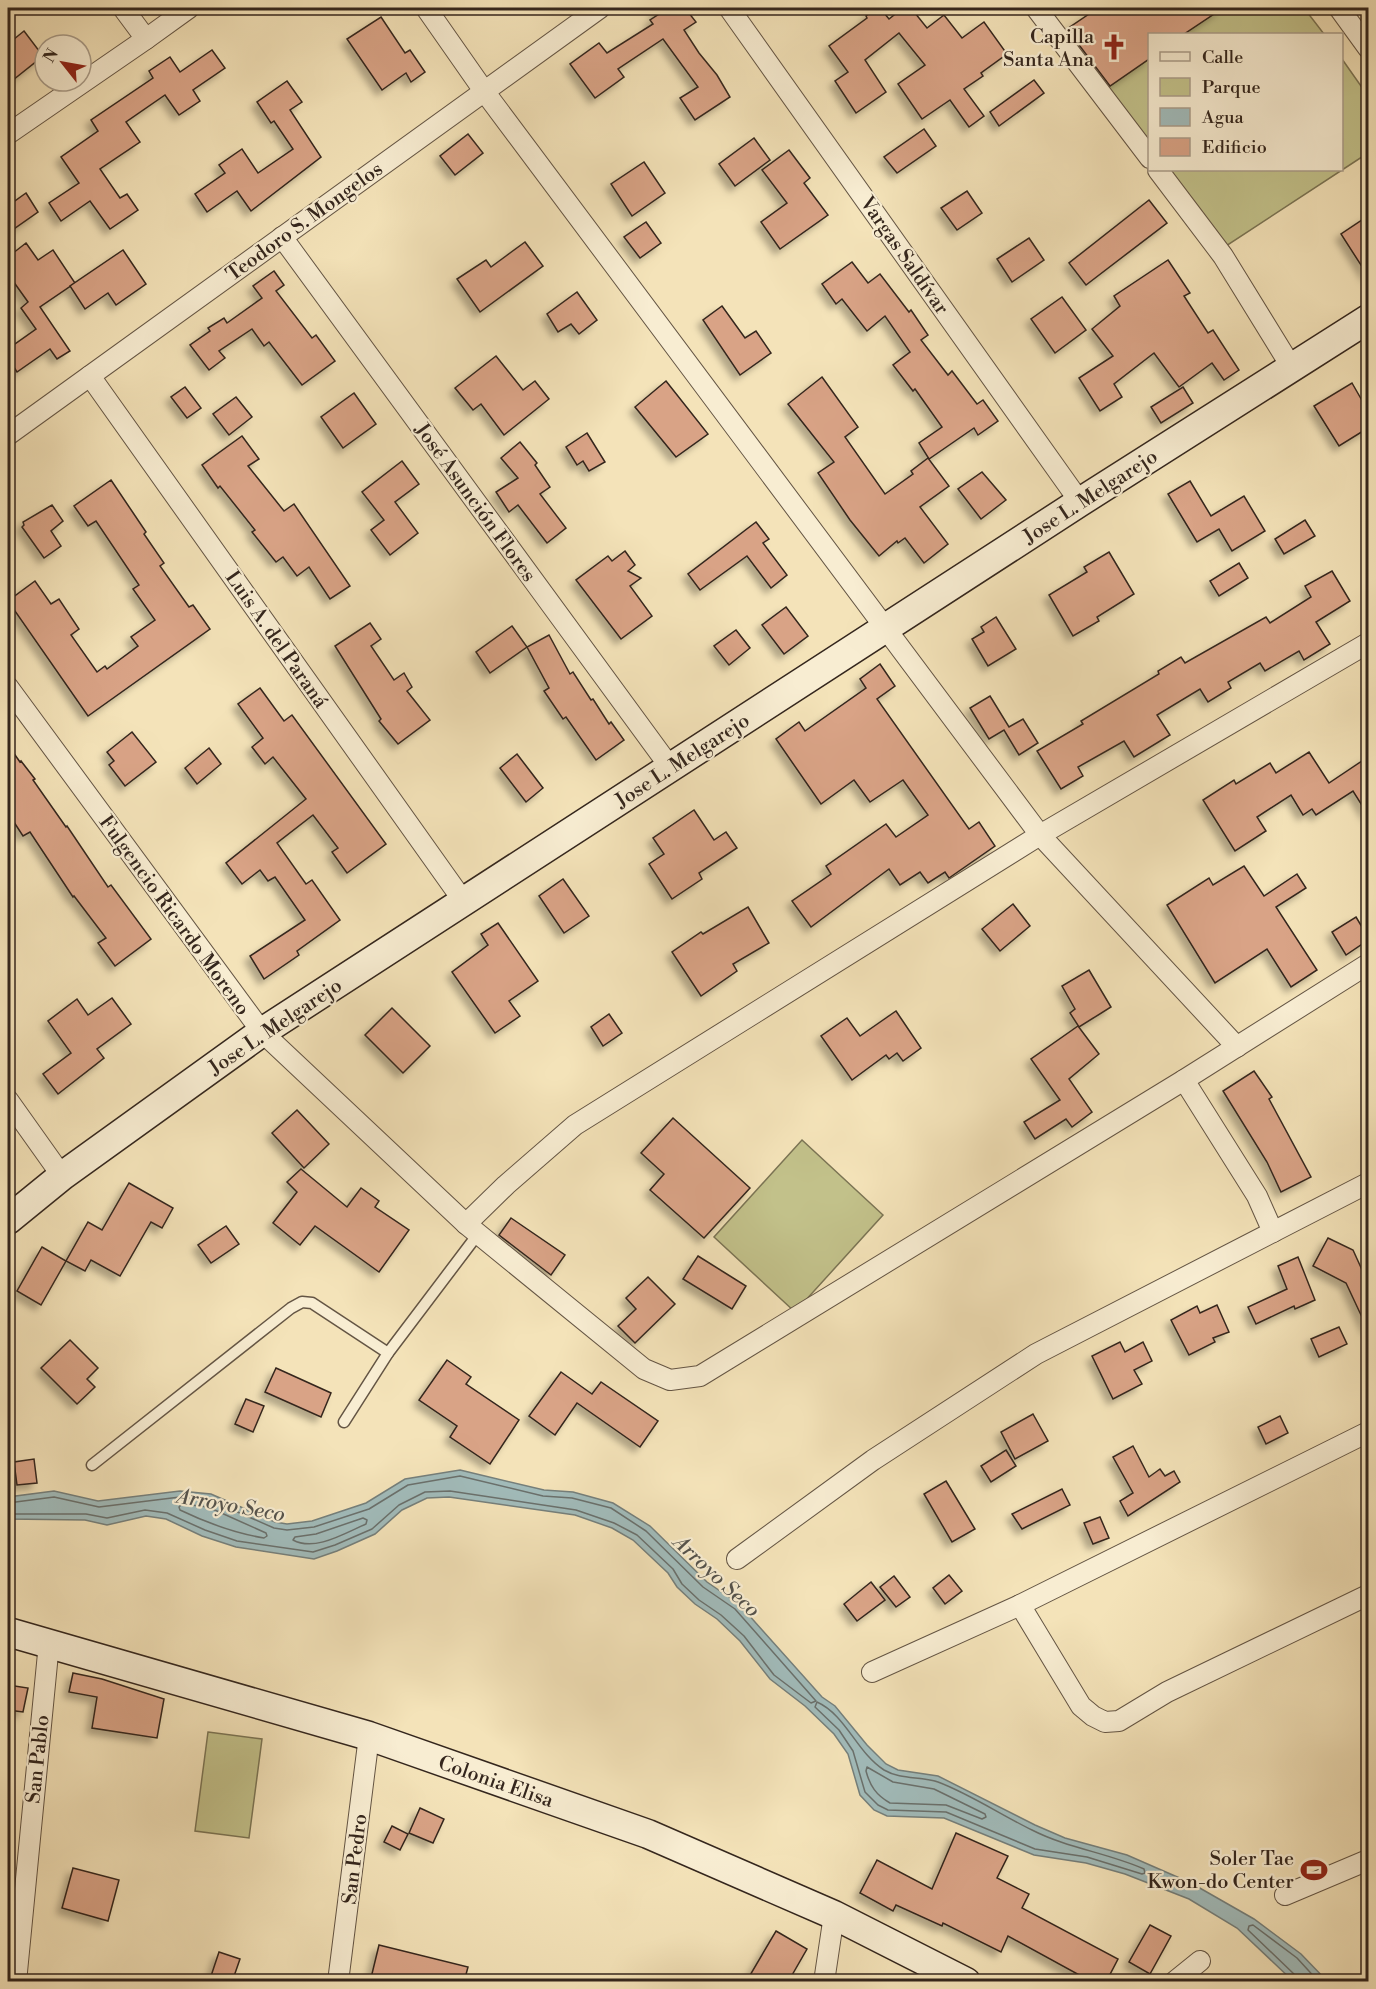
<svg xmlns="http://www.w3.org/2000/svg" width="1376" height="1989" font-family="'Libre Bodoni',serif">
  <defs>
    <filter id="shadow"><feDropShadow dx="-5.5" dy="5.5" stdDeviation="3" flood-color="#0004"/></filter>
  </defs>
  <rect width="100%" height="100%" fill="#f4e3b9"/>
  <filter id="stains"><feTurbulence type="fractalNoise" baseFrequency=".00333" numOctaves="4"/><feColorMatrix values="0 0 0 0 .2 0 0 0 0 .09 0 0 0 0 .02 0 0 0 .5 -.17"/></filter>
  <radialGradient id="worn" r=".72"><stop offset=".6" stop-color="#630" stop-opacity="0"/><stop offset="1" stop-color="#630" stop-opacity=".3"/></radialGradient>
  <g fill="#c2c18a" stroke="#7b7454" stroke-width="1.5">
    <polygon points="1223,8 1304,8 1324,34 1184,34"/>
    <polygon points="1149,59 1149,148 1106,89"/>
    <polygon points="1342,59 1368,96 1368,153 1223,248 1165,170 1342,170"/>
    <polygon points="802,1140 883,1215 795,1312 714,1237"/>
    <polygon points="208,1732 262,1739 249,1838 195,1831"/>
  </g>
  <polygon fill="#a1bbba" stroke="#757f7b" stroke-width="1.5" points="460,1470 544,1490 573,1492 613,1503 650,1526 707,1582 739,1604 822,1697 835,1706 867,1745 886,1764 898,1770 938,1776 1035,1825 1065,1838 1127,1855 1191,1883 1254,1919 1301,1954 1327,1981 1293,1981 1237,1928 1189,1899 1125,1874 1086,1863 1034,1855 944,1818 887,1816 874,1810 860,1795 848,1754 834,1734 805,1706 770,1679 740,1641 717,1619 695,1604 677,1587 668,1573 633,1540 612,1528 575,1515 449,1497 427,1498 402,1510 375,1534 337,1551 314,1559 236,1547 202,1536 166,1519 146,1516 107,1525 85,1520 8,1519 8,1497 54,1491 98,1501 180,1491 211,1494 275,1522 287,1524 312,1521 366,1503 405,1479"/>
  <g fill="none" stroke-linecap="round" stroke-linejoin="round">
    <g stroke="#6a706c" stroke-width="1.5">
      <polyline points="8,1503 54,1497 99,1507 180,1497 210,1500 274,1528 287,1530 314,1527 369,1509 408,1485 460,1476 543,1496 572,1498 611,1508 646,1531 703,1587 735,1609 816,1701 811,1703 774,1675 744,1636 721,1615 699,1600 682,1584 673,1569 637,1535 614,1523 576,1510 450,1491 425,1492 399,1505 372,1529 335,1545 313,1552 237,1541 205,1530 167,1513 145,1510 107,1518 86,1514 8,1514"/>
      <path d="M 182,1504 L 208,1507 L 266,1533 L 267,1536 L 264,1538 C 234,1533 207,1523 180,1510 L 179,1507 Z"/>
      <path d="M 363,1518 L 367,1520 L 366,1524 C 345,1533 315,1552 293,1540 L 295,1537 L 316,1534 Z"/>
      <path d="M 817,1702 C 846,1715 857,1753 884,1770 C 901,1780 920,1776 938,1782 C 970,1794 1001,1815 1032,1830 C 1067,1848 1108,1853 1144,1869 L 1145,1873 L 1142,1874 L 1087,1857 L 1035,1849 L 946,1812 L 888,1810 L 878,1805 L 865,1792 L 853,1751 L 839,1730 L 815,1707 Z"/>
      <path d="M 867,1767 L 893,1782 L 934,1789 L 985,1814 L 986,1817 L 982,1819 L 946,1805 L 890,1803 C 876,1795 870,1786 866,1771 Z"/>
      <polyline points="1297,1982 1295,1975 1248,1930 1249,1926 1253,1925 1297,1958 1319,1982"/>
    </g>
  </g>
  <g fill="#d9a386" stroke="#34261d" stroke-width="1.5" filter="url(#shadow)">
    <polygon points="654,8 685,8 696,22 684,30 699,53 717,75 730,97 695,120 680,98 698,87 663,39 618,69 624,77 595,98 570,64 599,43 607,53 653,24 650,20 659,14"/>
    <polygon points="876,8 880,8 889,19 903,8 911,8 927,28 944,15 962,38 984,22 1007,54 981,73 983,76 964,89 984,116 969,127 950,100 922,119 898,84 925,65 899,33 865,60 886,92 856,113 835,81 848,72 829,46 867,18 866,16"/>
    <polygon points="1098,8 1223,8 1184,34 1149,34 1149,59 1110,86 1067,29"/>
    <polygon points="381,17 405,53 410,50 425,72 411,82 406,73 382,90 347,39"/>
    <polygon points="24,31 43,56 8,84 8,44"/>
    <polygon points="212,50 225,68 193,90 200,101 179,115 165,95 126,122 140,142 100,169 120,198 127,194 138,210 110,229 90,201 61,221 49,203 79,183 61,157 98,131 91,120 153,78 149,71 170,57 180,72"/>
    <polygon points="1034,80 1044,93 999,126 990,112"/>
    <polygon points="287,81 302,102 290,110 321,157 251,211 237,191 207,212 195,194 225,173 219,165 242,149 258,173 293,149 274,121 271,123 257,102"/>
    <polygon points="924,129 936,146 897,173 884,157"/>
    <polygon points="468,134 483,153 455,175 440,156"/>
    <polygon points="754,138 770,160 735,186 719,164"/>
    <polygon points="789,150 810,178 804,183 828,215 780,249 761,222 787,203 762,170"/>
    <polygon points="644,162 665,193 632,216 611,184"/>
    <polygon points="967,191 982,213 957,230 941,208"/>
    <polygon points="26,193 38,212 8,233 8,206"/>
    <polygon points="1149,200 1167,223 1086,285 1069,263"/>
    <polygon points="1368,216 1368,276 1341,234"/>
    <polygon points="646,222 661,243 640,258 624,237"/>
    <polygon points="1029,238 1044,260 1012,282 997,259"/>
    <polygon points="525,242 543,266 480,312 457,279 486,260 491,267"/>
    <polygon points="26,243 38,260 53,250 75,283 40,307 70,351 57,359 50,349 17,372 8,358 8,349 36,329 21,308 28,302 8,274 8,257"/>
    <polygon points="123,250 146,284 116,305 108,293 85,309 70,286"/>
    <polygon points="1168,260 1190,293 1184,296 1208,333 1213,330 1239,370 1224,380 1212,363 1179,387 1154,353 1114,384 1122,397 1100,411 1079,378 1113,356 1092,329 1120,306 1114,296"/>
    <polygon points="852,262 868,283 880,274 909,312 911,310 928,335 921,340 948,375 952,371 977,404 983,400 998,421 978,435 974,428 929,459 919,443 942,427 915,389 913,391 893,365 910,352 885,316 867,331 842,299 836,304 822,284"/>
    <polygon points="274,271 284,285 276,291 312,338 316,335 335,361 302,385 269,342 264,346 252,329 219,351 225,358 209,370 190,345 210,331 208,328 224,318 227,323 262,298 253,286"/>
    <polygon points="577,292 597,320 579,334 571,324 558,332 547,314"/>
    <polygon points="1062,297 1086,330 1055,353 1031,319"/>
    <polygon points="722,306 745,338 756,331 771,353 740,375 703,320"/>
    <polygon points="496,356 523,390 535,381 549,399 504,435 481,404 473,410 455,388"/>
    <polygon points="822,377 858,427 845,437 885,494 913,474 911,471 928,458 949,486 920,507 948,544 924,563 905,538 898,543 897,541 879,556 850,520 818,473 834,462 788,404"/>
    <polygon points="666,381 708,434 676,457 635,407"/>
    <polygon points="1352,383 1368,411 1368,428 1339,446 1314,406"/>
    <polygon points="185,387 201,408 187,418 171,397"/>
    <polygon points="1183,387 1193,403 1161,423 1151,407"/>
    <polygon points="354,393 376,424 343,448 321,417"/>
    <polygon points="236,397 252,417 229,435 213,414"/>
    <polygon points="587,433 605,462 589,471 583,461 577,465 566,447"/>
    <polygon points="242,436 259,459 248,466 284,511 294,504 350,586 330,599 309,567 297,576 283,557 276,562 252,532 255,530 220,486 218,488 202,465"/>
    <polygon points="520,442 537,463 535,465 550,487 540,494 566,528 547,543 518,505 509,512 496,492 518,478 501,458"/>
    <polygon points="402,461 419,484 395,502 418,533 390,555 371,530 384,520 362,492"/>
    <polygon points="982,472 1006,500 981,519 958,489"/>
    <polygon points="111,480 146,532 144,534 164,563 160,566 189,607 193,605 210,629 88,716 8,601 35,581 51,604 59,599 79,629 71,635 97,672 105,666 107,669 138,646 131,637 155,620 133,589 139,585 96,521 88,526 74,506"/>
    <polygon points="1190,481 1211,516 1244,496 1265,531 1232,551 1219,529 1197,542 1168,494"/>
    <polygon points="52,505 63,521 51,531 61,546 44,558 22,527 24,525 23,522"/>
    <polygon points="1305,520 1315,536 1284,554 1275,539"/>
    <polygon points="756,522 769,539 763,543 787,575 771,588 747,556 700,590 688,574"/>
    <polygon points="625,551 635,565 628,571 641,578 630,586 652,616 621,639 576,580 608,556 612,561"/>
    <polygon points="1109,552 1134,594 1097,617 1099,621 1073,636 1049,595 1087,572 1084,567"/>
    <polygon points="1239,563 1248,578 1219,596 1210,581"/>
    <polygon points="1332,571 1350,601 1316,622 1330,644 1304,660 1299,651 1265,671 1260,663 1228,682 1231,688 1208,702 1200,689 1157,715 1170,735 1134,757 1124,741 1078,767 1083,776 1061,789 1037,751 1083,724 1081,721 1159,674 1158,671 1181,657 1185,663 1266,617 1270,623 1311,597 1305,586"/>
    <polygon points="786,607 808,636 784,654 762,625"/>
    <polygon points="996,617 1016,649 988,666 972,639 984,632 981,627"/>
    <polygon points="370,623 381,639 371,646 394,680 404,673 412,687 407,691 430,720 398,744 379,721 381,719 335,646"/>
    <polygon points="512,626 527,647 490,673 476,652"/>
    <polygon points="736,630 750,648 729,665 714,646"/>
    <polygon points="549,635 570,674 573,672 591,700 593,699 609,724 611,722 624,740 596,760 566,717 563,719 544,691 549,688 527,647"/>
    <polygon points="880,664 895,686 877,699 969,829 979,822 995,846 949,878 945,872 928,883 920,872 900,885 889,869 811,927 792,901 831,874 826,866 886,824 896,837 928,815 903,780 870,802 854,780 821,804 776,739 799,722 805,731 866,688 860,679"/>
    <polygon points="260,688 284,721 292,715 386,844 347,873 332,852 338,848 313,815 277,843 306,884 312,880 340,920 297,951 299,955 264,979 250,956 305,920 275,877 268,881 260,870 242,884 226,863 306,799 273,757 265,764 252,747 263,738 238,704"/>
    <polygon points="990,696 1009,727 1023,719 1038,743 1019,755 1004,730 989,739 970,708"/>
    <polygon points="132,732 156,762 125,786 109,765 114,761 107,752"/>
    <polygon points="8,745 20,762 21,761 35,779 33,780 66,827 67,826 108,887 111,885 151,939 115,966 98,943 106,938 74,896 73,897 30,832 23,836 8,813"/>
    <polygon points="209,748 221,764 197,784 185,768"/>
    <polygon points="1309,752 1329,783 1368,757 1368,815 1353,791 1316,815 1312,809 1303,815 1291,795 1257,817 1266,831 1235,851 1203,800 1234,780 1236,784 1270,763 1276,773"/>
    <polygon points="517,754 543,788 526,802 500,768"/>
    <polygon points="694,810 714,840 726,832 737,848 699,873 702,879 672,899 649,864 664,854 653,838"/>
    <polygon points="1244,866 1264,896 1297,874 1306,888 1276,907 1317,970 1291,987 1267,949 1215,983 1167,905 1209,878 1213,885"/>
    <polygon points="563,879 589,916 564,933 539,896"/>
    <polygon points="1013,904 1030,926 1000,951 982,929"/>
    <polygon points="748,907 769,943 733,964 737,971 701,996 672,952 701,932 703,934"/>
    <polygon points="1356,917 1368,937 1368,940 1346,955 1332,932"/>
    <polygon points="498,923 538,981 509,1001 520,1016 495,1033 452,972 488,945 481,934"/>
    <polygon points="1089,970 1111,1007 1079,1027 1070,1013 1075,1009 1062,986"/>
    <polygon points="112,998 131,1024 97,1049 104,1058 58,1094 43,1074 71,1053 48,1021 77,999 88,1015"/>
    <polygon points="392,1008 430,1046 403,1073 365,1035"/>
    <polygon points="896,1011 921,1048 903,1061 897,1053 889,1059 886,1055 852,1080 821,1036 847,1018 860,1036"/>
    <polygon points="609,1014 622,1033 603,1046 591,1027"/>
    <polygon points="1078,1026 1099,1054 1069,1079 1092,1112 1072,1127 1066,1119 1035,1139 1024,1122 1060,1100 1031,1059"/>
    <polygon points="1254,1071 1272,1097 1269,1099 1311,1177 1281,1192 1267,1162 1223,1091"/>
    <polygon points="297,1110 329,1144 304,1168 272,1133"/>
    <polygon points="673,1118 750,1188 704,1238 650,1190 664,1174 641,1153"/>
    <polygon points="301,1169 347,1207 361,1188 379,1201 375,1207 409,1230 379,1272 315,1226 300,1245 273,1223 297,1192 287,1182"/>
    <polygon points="129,1183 173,1208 162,1228 151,1222 120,1276 91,1260 85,1271 66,1261 88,1222 102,1230"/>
    <polygon points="511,1218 565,1255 551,1275 499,1235"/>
    <polygon points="226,1226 239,1244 211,1263 198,1245"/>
    <polygon points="1328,1238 1353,1250 1368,1283 1368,1330 1346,1283 1313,1266"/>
    <polygon points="42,1247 66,1261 41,1305 17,1291"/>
    <polygon points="698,1256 746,1286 732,1309 683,1279"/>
    <polygon points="1298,1257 1315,1300 1295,1309 1294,1306 1256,1324 1248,1307 1287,1289 1278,1266"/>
    <polygon points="648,1277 675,1304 635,1343 618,1326 636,1309 626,1298"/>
    <polygon points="1217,1305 1229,1332 1213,1338 1215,1342 1189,1355 1171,1320 1197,1306 1200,1313"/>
    <polygon points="1339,1327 1347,1344 1319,1357 1311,1339"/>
    <polygon points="70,1340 98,1368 87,1379 95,1387 77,1404 41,1368"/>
    <polygon points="1120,1342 1125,1352 1143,1342 1152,1361 1134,1370 1142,1384 1113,1399 1092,1356"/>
    <polygon points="447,1360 471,1377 466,1384 519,1420 490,1464 450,1437 457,1426 419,1400"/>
    <polygon points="276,1368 331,1393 321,1417 265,1392"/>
    <polygon points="561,1372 592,1394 601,1382 658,1421 640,1447 577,1403 555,1435 529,1416"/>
    <polygon points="246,1399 264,1406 253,1432 235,1424"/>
    <polygon points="1033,1414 1048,1441 1015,1459 1001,1432"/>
    <polygon points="1280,1416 1288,1433 1266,1444 1258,1427"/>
    <polygon points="1133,1446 1149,1477 1160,1469 1165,1476 1174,1471 1180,1482 1128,1516 1120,1501 1133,1493 1113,1457"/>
    <polygon points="1006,1450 1016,1466 991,1482 981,1466"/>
    <polygon points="34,1459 37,1483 17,1485 14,1462"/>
    <polygon points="946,1481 975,1529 952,1542 924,1494"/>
    <polygon points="1062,1489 1070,1505 1022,1529 1012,1514"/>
    <polygon points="1100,1517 1109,1538 1093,1544 1084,1523"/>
    <polygon points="949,1575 962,1591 945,1604 933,1588"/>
    <polygon points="894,1576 910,1597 896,1607 880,1587"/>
    <polygon points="871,1582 885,1600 857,1621 844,1604"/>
    <polygon points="73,1673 102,1679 164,1699 157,1738 92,1728 97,1697 69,1692"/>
    <polygon points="8,1685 28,1688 23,1712 8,1710"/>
    <polygon points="420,1808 444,1819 433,1843 409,1833"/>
    <polygon points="392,1826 408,1834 400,1850 384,1842"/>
    <polygon points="956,1833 1008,1856 997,1878 1029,1894 1022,1908 1118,1959 1106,1982 1092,1982 1008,1936 1001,1952 943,1923 942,1926 896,1905 893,1911 860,1893 877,1860 932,1889"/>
    <polygon points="73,1868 119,1880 108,1921 62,1908"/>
    <polygon points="1150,1925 1171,1936 1150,1974 1129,1962"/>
    <polygon points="776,1931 807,1949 788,1982 746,1982"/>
    <polygon points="379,1945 468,1967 464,1982 370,1982"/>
    <polygon points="219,1952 240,1959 232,1982 209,1982"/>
  </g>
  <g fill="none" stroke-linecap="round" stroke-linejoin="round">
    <g stroke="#645544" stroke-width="13">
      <g id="lane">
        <polyline points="344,1422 388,1353 478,1234"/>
        <polyline points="92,1465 291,1308 302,1302 312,1303 388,1353"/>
      </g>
    </g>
    <g stroke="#645544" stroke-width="22">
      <g id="street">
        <polyline points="123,8 146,39"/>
        <polyline points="426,8 484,91 1040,835 1237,1047"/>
        <polyline points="729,8 1080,502"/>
        <polyline points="1036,8 1150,158"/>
        <polyline points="1339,8 1368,48"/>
        <polyline points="8,134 146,39 189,8"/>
        <polyline points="1158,170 1223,256 1292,368"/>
        <polyline points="282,237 670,767"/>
        <polyline points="90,376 464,902"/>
        <polyline points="8,435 600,8"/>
        <polyline points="8,687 262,1032 466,1224 644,1369 670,1380 700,1376 1184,1080 1368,964"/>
        <polyline points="1184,1080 1257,1196 1273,1232"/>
        <polyline points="8,1100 62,1176"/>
        <polyline points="466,1224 506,1185 575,1125 1040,835 1368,643"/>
        <polyline points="737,1559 873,1460 1036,1354 1368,1183"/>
        <polyline points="1020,1605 1081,1706 1093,1716 1105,1722 1119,1721 1167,1692 1368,1595"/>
        <polyline points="872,1672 1020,1605 1368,1432"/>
        <polyline points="1285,1895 1368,1860"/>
        <polyline points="16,1982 49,1643"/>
        <polyline points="338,1982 369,1736"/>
        <polyline points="824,1982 834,1915"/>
        <polyline points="1174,1982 1200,1961"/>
      </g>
    </g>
    <g stroke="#34261d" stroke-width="31">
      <g id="secondary">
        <polyline points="8,1220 62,1176 262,1032 1080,502 1368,319"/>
        <polyline points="8,1632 369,1736 648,1834 834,1915 966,1982"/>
      </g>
    </g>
    <use href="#lane" stroke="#f8edd2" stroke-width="10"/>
    <use href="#street" stroke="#f8edd2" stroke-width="20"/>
    <use href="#secondary" stroke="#f8edd2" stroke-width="28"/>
  </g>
  <defs>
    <g id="church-bare" transform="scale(2.07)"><path d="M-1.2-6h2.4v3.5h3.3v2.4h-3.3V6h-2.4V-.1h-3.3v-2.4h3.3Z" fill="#8f2418" stroke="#f8edd2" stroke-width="2.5" paint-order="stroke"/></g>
    <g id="stadium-bare" transform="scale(2.07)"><path d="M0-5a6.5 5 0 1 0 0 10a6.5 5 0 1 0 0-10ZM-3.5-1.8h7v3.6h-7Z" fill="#8f2418" stroke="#f8edd2" stroke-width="2.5" paint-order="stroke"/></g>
  </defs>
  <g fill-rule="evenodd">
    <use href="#church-bare" x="1114" y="47"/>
    <use href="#stadium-bare" x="1314" y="1870"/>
  </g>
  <g text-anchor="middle" stroke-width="4.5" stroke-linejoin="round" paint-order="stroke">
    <g font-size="20" fill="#34261d" stroke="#f8edd2" text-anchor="end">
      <text x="1094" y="43">Capilla<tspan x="1094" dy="23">Santa Ana</tspan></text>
      <text x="1294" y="1865">Soler Tae<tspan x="1294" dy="23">Kwon-do Center</tspan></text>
    </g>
    <g font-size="20" fill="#34261d" stroke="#f8edd2">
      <text transform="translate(304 221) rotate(-36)" y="7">Teodoro S. Mongelos</text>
      <text transform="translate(905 255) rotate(55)" y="7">Vargas Saldívar</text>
      <text transform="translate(1090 496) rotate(-33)" y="7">Jose L. Melgarejo</text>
      <text transform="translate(476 502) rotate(54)" y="7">José Asunción Flores</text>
      <text transform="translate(277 639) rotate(55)" y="7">Luis A. del Paraná</text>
      <text transform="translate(682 760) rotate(-33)" y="7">Jose L. Melgarejo</text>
      <text transform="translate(175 915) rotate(54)" y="7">Fulgencio Ricardo Moreno</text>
      <text transform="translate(275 1026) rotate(-34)" y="7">Jose L. Melgarejo</text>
      <text transform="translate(37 1759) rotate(-84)" y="7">San Pablo</text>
      <text transform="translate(496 1781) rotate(19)" y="7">Colonia Elisa</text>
      <text transform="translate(354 1859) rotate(-83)" y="7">San Pedro</text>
    </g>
    <g font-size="21" font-style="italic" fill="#55534c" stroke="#f8edd2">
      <text transform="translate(231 1505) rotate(10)" y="7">Arroyo Seco</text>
      <text transform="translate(717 1576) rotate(43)" y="7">Arroyo Seco</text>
    </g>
  </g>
  <rect width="1376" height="1989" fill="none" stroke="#f4e3b9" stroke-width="30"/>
  <rect x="9" y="9" width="1358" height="1971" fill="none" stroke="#34261d" stroke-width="3"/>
  <rect x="15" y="15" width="1346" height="1959" fill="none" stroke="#34261d" stroke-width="1.5"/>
  <rect x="1148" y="33" width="195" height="138" fill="#f8edd2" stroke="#aa9d8a" stroke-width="1.5"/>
  <rect x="1160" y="52" width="30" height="9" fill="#f8edd2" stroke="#aa9d8a" stroke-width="1.5"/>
  <text x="1202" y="63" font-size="18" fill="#34261d">Calle</text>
  <rect x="1160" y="78" width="30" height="18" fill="#c2c18a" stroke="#aa9d8a" stroke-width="1.5"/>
  <text x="1202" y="93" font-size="18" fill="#34261d">Parque</text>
  <rect x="1160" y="108" width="30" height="18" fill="#a1bbba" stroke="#aa9d8a" stroke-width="1.5"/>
  <text x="1202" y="123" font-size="18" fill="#34261d">Agua</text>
  <rect x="1160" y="138" width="30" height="18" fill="#d9a386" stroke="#aa9d8a" stroke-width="1.5"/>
  <text x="1202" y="153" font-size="18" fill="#34261d">Edificio</text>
  <g transform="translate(63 63) rotate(301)"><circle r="28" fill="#f8edd2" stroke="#aa9d8a" stroke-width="1.5"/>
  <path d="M0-4.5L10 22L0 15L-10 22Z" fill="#8f2418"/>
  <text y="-9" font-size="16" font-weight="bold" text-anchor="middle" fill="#34261d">N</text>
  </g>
  <rect width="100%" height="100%" filter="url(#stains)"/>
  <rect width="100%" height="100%" fill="url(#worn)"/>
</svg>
